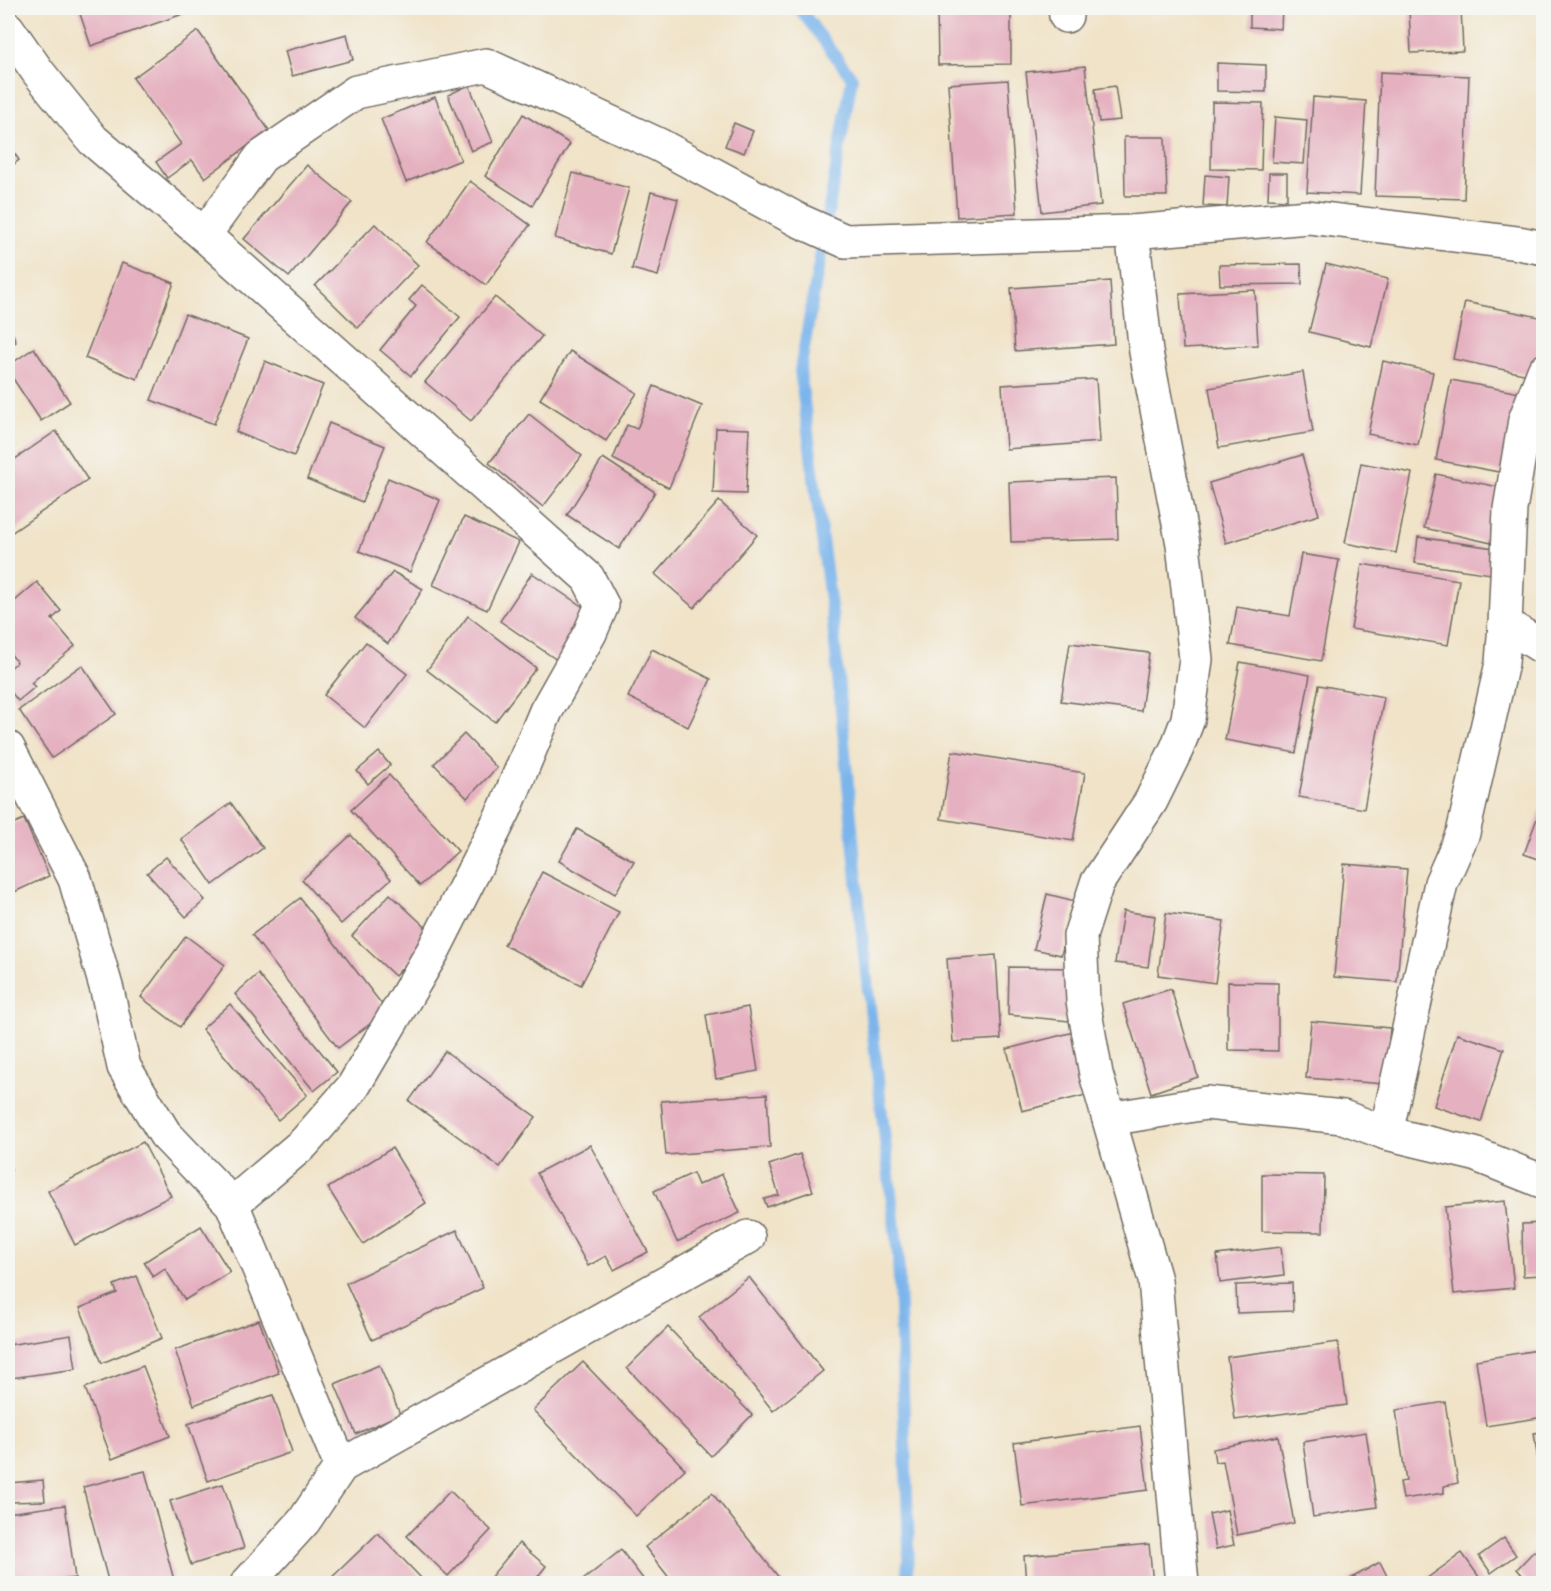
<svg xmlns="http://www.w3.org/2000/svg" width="1551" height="1591" font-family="Pangolin,sans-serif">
  <rect width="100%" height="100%" fill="#f6f6f2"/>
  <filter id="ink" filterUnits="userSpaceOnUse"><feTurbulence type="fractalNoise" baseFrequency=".0167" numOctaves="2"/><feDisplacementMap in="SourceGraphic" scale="12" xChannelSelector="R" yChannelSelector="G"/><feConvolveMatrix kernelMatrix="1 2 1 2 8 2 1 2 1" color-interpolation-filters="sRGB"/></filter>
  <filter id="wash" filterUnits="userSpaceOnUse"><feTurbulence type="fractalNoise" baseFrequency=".008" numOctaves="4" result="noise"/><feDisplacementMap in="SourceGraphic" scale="24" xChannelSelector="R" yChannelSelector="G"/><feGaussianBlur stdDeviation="1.35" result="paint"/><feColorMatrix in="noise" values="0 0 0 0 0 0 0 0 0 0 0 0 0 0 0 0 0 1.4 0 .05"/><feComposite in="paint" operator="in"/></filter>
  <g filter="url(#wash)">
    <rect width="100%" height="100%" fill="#f0e3c8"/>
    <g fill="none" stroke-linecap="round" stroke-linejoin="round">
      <polyline stroke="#7bb5ec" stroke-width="12" points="799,8 852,78 800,371 833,623 863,946 898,1255 909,1550 906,1584"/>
    </g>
    <g id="blocks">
      <g fill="#e5b0c0">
        <polygon points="78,8 200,8 91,46"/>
        <polygon points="1250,8 1282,8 1281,29 1250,27"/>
        <polygon points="1409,8 1461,8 1463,51 1411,53"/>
        <polygon points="1011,9 1011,64 938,65 937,10"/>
        <polygon points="198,31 269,130 205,178 192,160 167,178 156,162 181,144 133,78"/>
        <polygon points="347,34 353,60 292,76 285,51"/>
        <polygon points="1217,63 1266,65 1266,92 1217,91"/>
        <polygon points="1085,66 1101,205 1042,212 1026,72"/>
        <polygon points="1380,72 1469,76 1464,199 1375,196"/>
        <polygon points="1008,80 1017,213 957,217 948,84"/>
        <polygon points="469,85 493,142 471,151 448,95"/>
        <polygon points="1115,86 1120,120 1099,122 1095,89"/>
        <polygon points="435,97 461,160 406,182 381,119"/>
        <polygon points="1313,97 1366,101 1360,195 1307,192"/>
        <polygon points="1212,102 1263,103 1261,170 1211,169"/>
        <polygon points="523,114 570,144 532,206 485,176"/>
        <polygon points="1275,117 1307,120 1304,164 1272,162"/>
        <polygon points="734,123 753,131 744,153 725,146"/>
        <polygon points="1124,137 1165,137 1167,196 1125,196"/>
        <polygon points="8,144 19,160 8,169"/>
        <polygon points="307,165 352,202 289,277 244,239"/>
        <polygon points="573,173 629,188 611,254 555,238"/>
        <polygon points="1269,173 1287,173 1287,200 1268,199"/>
        <polygon points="1205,175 1229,177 1227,207 1203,206"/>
        <polygon points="470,181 530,225 486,285 427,242"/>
        <polygon points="651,192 678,199 658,276 632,269"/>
        <polygon points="375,224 418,265 358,328 315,286"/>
        <polygon points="122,263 174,283 137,379 85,358"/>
        <polygon points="1301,264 1302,284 1220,285 1219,265"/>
        <polygon points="1326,264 1388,279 1371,347 1309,332"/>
        <polygon points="1110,281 1114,344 1015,351 1011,288"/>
        <polygon points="422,285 460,317 411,376 380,350 416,306 409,300"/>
        <polygon points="1255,290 1258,345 1183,349 1180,294"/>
        <polygon points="495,297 542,336 471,421 425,382"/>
        <polygon points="1465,302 1544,318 1544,350 1538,377 1453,359"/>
        <polygon points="185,314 248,339 214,424 151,400"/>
        <polygon points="8,322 16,342 8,346"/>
        <polygon points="34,348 70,402 41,421 8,371 8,366"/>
        <polygon points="570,351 637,393 606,441 540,399"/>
        <polygon points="265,361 323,385 294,456 236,432"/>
        <polygon points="1383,361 1433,372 1418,445 1368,434"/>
        <polygon points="1303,372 1313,432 1219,448 1209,388"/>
        <polygon points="1096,379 1100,442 1006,449 1002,385"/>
        <polygon points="1451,380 1520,393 1504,473 1436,460"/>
        <polygon points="654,386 702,406 669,488 613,459 627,425 637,429"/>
        <polygon points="529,414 582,456 543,507 489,463"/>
        <polygon points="329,423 385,446 362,502 307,479"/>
        <polygon points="716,428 749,429 746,494 713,493"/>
        <polygon points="56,431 88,480 8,535 8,464"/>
        <polygon points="1302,455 1319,515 1226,543 1209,483"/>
        <polygon points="603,458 655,492 619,549 567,515"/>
        <polygon points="1361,463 1412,473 1396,553 1345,543"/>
        <polygon points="1436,474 1508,489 1496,544 1424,528"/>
        <polygon points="388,478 440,500 410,572 359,551"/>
        <polygon points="1116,478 1118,539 1011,542 1009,482"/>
        <polygon points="719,501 757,535 694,608 655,574"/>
        <polygon points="464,517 519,542 487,610 433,585"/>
        <polygon points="1418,537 1494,548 1491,574 1415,563"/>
        <polygon points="1301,554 1339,560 1321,661 1230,645 1237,607 1290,616"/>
        <polygon points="1362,564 1459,580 1448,645 1351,629"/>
        <polygon points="393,572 423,589 388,644 355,618"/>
        <polygon points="532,573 589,611 557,660 500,621"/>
        <polygon points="37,582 61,611 52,619 75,646 31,683 35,687 18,701 8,688 8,670 17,662 8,651 8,607"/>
        <polygon points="468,616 536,668 495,722 427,670"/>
        <polygon points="366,642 407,674 365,728 324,695"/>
        <polygon points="1070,643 1149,653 1141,711 1061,701"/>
        <polygon points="652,649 711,679 688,727 628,697"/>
        <polygon points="1240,662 1310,675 1296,753 1225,740"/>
        <polygon points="82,665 116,714 52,758 19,710"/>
        <polygon points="1319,685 1384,697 1364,809 1299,797"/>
        <polygon points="464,734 497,768 467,798 434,764"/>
        <polygon points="952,751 1085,773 1073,841 941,819"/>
        <polygon points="379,752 390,765 368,784 357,771"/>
        <polygon points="389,775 458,851 420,886 351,810"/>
        <polygon points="1544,799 1544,861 1524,854"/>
        <polygon points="231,803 263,848 213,885 181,839"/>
        <polygon points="24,819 49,876 8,895 8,826"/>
        <polygon points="577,829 634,861 615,894 559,861"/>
        <polygon points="351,835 391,879 341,924 302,880"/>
        <polygon points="166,857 205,900 186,917 147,873"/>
        <polygon points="1344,864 1407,869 1397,982 1334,977"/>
        <polygon points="542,872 619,912 581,985 504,945"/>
        <polygon points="390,894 433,934 395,976 352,936"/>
        <polygon points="1047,894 1075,901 1061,955 1034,949"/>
        <polygon points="300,898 387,1011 338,1048 252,935"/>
        <polygon points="1123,911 1155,916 1148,967 1115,963"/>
        <polygon points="1166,913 1224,921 1215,983 1158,975"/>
        <polygon points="186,936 225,965 180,1027 141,997"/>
        <polygon points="996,955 1001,1039 953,1042 947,959"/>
        <polygon points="1009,967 1071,968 1069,1021 1008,1015"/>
        <polygon points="258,974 337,1072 314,1091 235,994"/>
        <polygon points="1228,982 1278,983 1278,1051 1228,1050"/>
        <polygon points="1171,989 1198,1077 1151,1093 1123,1004"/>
        <polygon points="230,1004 307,1095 278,1120 202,1029"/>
        <polygon points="748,1007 758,1071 716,1079 706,1015"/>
        <polygon points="1311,1021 1390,1028 1385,1084 1306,1078"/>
        <polygon points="1090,1028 1106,1090 1022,1111 1007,1049"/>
        <polygon points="1457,1034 1504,1049 1481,1122 1434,1106"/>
        <polygon points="445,1051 536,1117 500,1167 409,1101"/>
        <polygon points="767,1094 770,1147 666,1155 661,1101"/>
        <polygon points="143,1142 171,1196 75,1245 48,1191"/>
        <polygon points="590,1145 648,1252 614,1270 606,1256 588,1266 537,1173"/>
        <polygon points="392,1148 426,1203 363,1244 328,1188"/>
        <polygon points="800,1154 813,1191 767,1207 764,1199 779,1195 769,1165"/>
        <polygon points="8,1155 11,1171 8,1172"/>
        <polygon points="693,1173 698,1185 722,1174 740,1213 677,1242 654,1191"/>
        <polygon points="1262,1174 1324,1175 1323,1232 1262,1231"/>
        <polygon points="1505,1201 1514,1288 1454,1294 1445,1207"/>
        <polygon points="1544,1223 1544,1275 1523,1276 1522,1224"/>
        <polygon points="201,1226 230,1272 185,1300 165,1269 153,1277 144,1262"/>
        <polygon points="457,1230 483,1288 372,1340 346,1283"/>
        <polygon points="1281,1247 1284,1275 1220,1283 1217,1255"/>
        <polygon points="137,1276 162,1338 102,1363 80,1308 117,1293 114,1285"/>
        <polygon points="749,1277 823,1371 773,1411 699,1317"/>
        <polygon points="1292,1283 1293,1311 1237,1313 1236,1285"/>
        <polygon points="259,1320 279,1373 194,1405 175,1350"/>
        <polygon points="668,1327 752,1415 711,1456 627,1368"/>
        <polygon points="71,1335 76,1369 11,1378 8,1345"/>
        <polygon points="1338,1342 1347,1405 1235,1420 1227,1357"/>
        <polygon points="1544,1349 1544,1417 1486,1426 1476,1360"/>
        <polygon points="583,1362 685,1469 636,1516 533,1410"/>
        <polygon points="379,1365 400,1414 356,1434 335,1384"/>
        <polygon points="143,1366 170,1436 112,1459 85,1388"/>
        <polygon points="273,1395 292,1452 208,1481 188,1424"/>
        <polygon points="1445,1402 1458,1483 1444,1486 1444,1493 1403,1499 1400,1482 1406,1481 1396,1410"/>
        <polygon points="1140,1426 1148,1490 1022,1506 1014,1443"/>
        <polygon points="1366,1432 1377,1507 1313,1517 1303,1442"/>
        <polygon points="1544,1432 1544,1490 1542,1490 1534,1433"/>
        <polygon points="1278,1436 1294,1523 1237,1535 1223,1461 1215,1462 1213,1449"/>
        <polygon points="145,1471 175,1584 109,1584 83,1487"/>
        <polygon points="43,1480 45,1501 10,1502 9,1483"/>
        <polygon points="223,1484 244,1548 191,1565 170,1501"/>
        <polygon points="450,1491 491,1530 448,1576 407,1536"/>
        <polygon points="712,1493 784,1584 674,1584 645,1547"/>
        <polygon points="65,1505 75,1578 29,1584 13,1584 8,1545 8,1513"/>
        <polygon points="1227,1510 1234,1545 1216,1549 1209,1514"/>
        <polygon points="378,1533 421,1578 415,1584 325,1584"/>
        <polygon points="1504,1538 1516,1555 1491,1573 1479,1556"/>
        <polygon points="519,1543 546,1566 532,1584 485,1584"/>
        <polygon points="1149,1544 1153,1584 1026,1584 1024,1556"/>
        <polygon points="621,1550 647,1584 578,1584"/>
        <polygon points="1534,1551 1544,1561 1544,1584 1530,1584 1517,1569"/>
        <polygon points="1462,1553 1484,1584 1419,1584"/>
        <polygon points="1380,1562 1391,1584 1351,1584 1348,1580"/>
      </g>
    </g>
  </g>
  <g filter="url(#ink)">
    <use href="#blocks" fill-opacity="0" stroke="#706b62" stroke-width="1.5"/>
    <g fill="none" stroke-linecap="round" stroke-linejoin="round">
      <g stroke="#706b62" stroke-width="36">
        <g id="minor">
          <polyline points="1065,8 1066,16"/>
          <polyline points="8,29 38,72 93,140 204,235 588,578 602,605 590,633 546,711 505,809 433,951 353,1087 304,1143 232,1204"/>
          <polyline points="1132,232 1146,352 1183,544 1196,659 1188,719 1177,748 1151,801 1097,883 1080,936 1083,1001 1096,1074 1155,1280 1182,1584"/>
          <polyline points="204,235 261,157 356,92 486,65 659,145 798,220 845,241 1132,232 1308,217 1518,243 1544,248"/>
          <polyline points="1544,371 1525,420 1510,509 1505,624 1544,648"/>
          <polyline points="8,748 75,879 107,990 124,1067 165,1134 232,1204 341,1466"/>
          <polyline points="1109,1119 1206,1103 1343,1117 1386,1133 1474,1154 1544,1182"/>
          <polyline points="1386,1133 1441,883 1463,833 1502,663 1505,624"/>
          <polyline points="247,1584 304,1521 341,1466 748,1237"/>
        </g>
      </g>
      <use href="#minor" stroke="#fff" stroke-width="33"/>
    </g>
  </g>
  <rect width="1551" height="1591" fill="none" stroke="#f6f6f2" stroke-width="30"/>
</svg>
